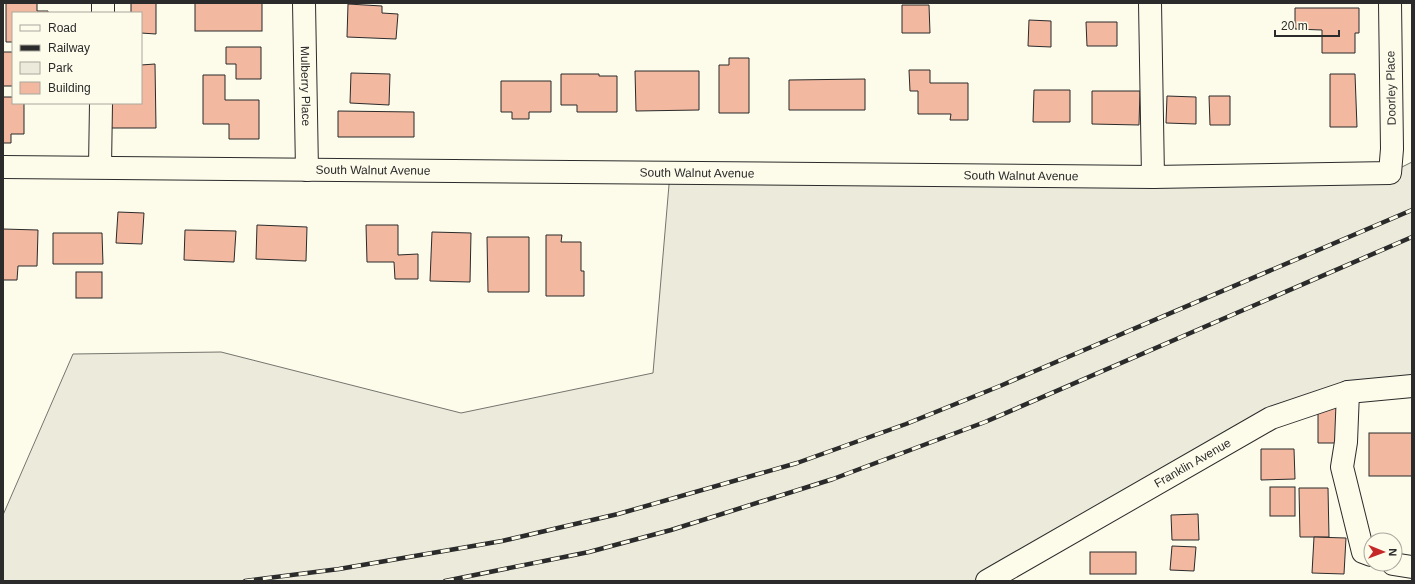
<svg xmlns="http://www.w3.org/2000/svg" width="1415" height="584" font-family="Helvetica,sans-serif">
  <rect width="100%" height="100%" fill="#fdfbea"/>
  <polygon fill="#ecebdb" stroke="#74746e" points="1412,162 1412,386 1271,418 987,581 3,581 3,515 73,354 221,352 461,413 653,373 670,173 1390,173"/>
  <g fill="#f2b8a0" stroke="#2b2b2b">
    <polygon points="6,3 37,3 37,11 48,11 48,13 13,13 13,42 6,42"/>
    <polygon points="131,3 156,3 156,34 141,33 141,13 131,13"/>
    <rect x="195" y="3" width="67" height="28"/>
    <polygon points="348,4 382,6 382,13 398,14 396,39 347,37"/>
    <polygon points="902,5 929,5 930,33 902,33"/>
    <polygon points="1295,8 1359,8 1359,33 1355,33 1355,53 1322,53 1322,30 1295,29"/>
    <polygon points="1029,20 1051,21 1051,47 1028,46"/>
    <polygon points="1086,22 1117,22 1117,46 1087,46"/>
    <polygon points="226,47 261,47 261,79 236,79 236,64 226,64"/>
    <rect x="3" y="52" width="10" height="34"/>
    <polygon points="729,58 749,58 749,113 719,113 719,65 729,65"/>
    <polygon points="155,64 156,128 111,128 110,103 141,103 141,65"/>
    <polygon points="909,70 930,70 930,83 968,83 968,120 950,120 951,114 918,114 918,91 910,91"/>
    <polygon points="635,71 699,71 699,110 636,111"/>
    <polygon points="351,73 390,74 389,105 350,103"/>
    <polygon points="561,74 599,74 599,76 617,76 617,112 577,112 577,105 561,105"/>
    <polygon points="1330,74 1355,74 1357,127 1330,127"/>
    <polygon points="203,75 225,75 225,100 259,100 259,139 229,139 229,124 203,124"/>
    <polygon points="865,79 865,110 789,110 789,80"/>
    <polygon points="501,81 551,81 551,112 529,112 529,119 512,119 512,112 501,112"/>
    <polygon points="1034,90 1070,90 1070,122 1033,122"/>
    <polygon points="1092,91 1140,91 1139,125 1092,124"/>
    <polygon points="1167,96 1196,97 1196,124 1166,123"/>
    <polygon points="1209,96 1230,96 1230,125 1210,125"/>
    <polygon points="3,97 13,97 13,103 24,103 24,134 11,134 11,143 3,143"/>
    <polygon points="338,111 414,112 414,137 338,137"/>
    <polygon points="118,212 144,213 142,244 116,243"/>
    <polygon points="257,225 307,227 306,261 256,259"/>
    <polygon points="366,225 398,225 398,255 418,254 418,279 395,279 394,262 367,262"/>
    <polygon points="3,229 38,230 37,266 18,266 17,280 3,280"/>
    <polygon points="185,230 236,231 234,262 184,260"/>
    <polygon points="432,232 471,233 470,282 430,281"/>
    <polygon points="53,233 102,233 103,264 53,264"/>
    <polygon points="546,235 562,235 561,242 581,242 581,271 584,271 584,296 546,296"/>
    <polygon points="487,237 529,237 529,292 488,292"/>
    <rect x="76" y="272" width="26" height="26"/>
    <polygon points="1318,406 1343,407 1343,443 1318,443"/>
    <rect x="1369" y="433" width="43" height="43"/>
    <polygon points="1261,449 1294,449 1295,479 1261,480"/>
    <rect x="1270" y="487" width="25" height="29"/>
    <polygon points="1299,488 1328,488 1329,537 1300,537"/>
    <polygon points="1198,514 1199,540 1172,540 1171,515"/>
    <polygon points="1314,537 1346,538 1344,574 1312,573"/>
    <polygon points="1172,546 1196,547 1194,571 1170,570"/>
    <rect x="1090" y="552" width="46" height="22"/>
  </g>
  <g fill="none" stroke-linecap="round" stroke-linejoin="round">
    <g stroke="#2b2b2b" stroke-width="24">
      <g id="minor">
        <path id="s1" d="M 304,3 L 307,170"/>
        <polyline points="1150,3 1153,177"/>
        <polyline points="103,13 103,3"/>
        <path id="s2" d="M 3,167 L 1153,177 L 1390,173 L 1392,149 L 1390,3"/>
        <polyline points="100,167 101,103"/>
        <polyline points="1348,392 1346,442 1342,467 1363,552 1371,555"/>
        <polyline points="1393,564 1412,567"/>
        <path id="s3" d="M 987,581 L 1271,418 L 1348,392 L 1412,386"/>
      </g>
    </g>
    <use href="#minor" stroke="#fdfbea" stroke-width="22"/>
    <g stroke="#2b2b2b" stroke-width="4.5">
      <g id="rail">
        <polyline points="245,581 339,569 502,541 618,514 797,463 906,424 1000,386 1412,210"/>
        <polyline points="445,581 589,552 671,530 833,479 985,422 1412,237"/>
      </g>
    </g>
    <use href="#rail" stroke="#fdfbea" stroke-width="3" stroke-dasharray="9" stroke-linecap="butt"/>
  </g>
  <g text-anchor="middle" stroke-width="3" stroke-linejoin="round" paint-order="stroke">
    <g font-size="12" fill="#2b2b2b" stroke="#fdfbea">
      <text dy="4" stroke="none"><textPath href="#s1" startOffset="83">Mulberry Place</textPath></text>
      <text transform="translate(1391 88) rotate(-91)" y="4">Doorley Place</text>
      <text dy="4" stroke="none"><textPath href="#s2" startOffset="370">South Walnut Avenue</textPath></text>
      <text dy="4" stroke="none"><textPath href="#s2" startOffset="694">South Walnut Avenue</textPath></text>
      <text dy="4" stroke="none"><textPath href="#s2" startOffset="1018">South Walnut Avenue</textPath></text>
      <text dy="4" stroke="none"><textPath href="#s3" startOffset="237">Franklin Avenue</textPath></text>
    </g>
  </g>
  <rect width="1415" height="584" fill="none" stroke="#2b2b2b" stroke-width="8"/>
  <rect x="12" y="12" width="130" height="92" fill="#fdfbea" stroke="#a9a89e"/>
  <rect x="20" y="25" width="20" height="6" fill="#fdfbea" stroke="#a9a89e"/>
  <text x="48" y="32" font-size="12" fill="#2b2b2b">Road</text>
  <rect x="20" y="45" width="20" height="6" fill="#2b2b2b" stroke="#a9a89e"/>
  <text x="48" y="52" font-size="12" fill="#2b2b2b">Railway</text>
  <rect x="20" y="62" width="20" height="12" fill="#ecebdb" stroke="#a9a89e"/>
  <text x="48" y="72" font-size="12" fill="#2b2b2b">Park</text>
  <rect x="20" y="82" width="20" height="12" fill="#f2b8a0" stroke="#a9a89e"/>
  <text x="48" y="92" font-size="12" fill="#2b2b2b">Building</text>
  <g transform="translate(1383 552) rotate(91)"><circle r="19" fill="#fdfbea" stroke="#a9a89e"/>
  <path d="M0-3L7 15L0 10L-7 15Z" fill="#c62828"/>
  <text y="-6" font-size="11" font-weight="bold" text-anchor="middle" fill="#2b2b2b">N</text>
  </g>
  <path d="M1275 30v6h64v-6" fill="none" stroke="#2b2b2b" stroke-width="2"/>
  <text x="1281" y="30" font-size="12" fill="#2b2b2b" stroke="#fdfbea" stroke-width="3" paint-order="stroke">20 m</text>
</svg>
